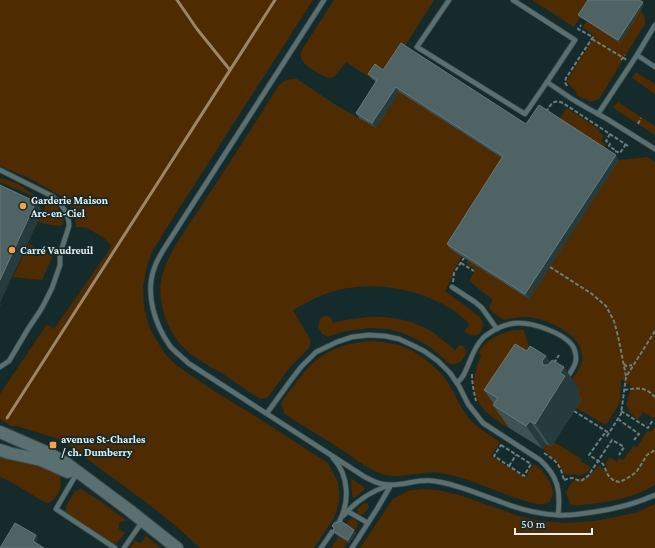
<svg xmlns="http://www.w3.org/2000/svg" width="655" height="548" font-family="'Crimson Pro',serif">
  <rect width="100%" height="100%" fill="#152a2b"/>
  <g fill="#4e2b00">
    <polygon points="0,0 313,0 166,229 152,252 146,269 143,287 144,308 150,329 165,354 176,365 217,393 247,411 328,463 338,482 339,493 339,502 335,516 330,524 314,548 200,548 178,528 147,503 61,440 20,427 19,426 11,426 0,419 0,394 47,324 54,329 112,246 104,238 87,228 76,227 74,211 66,199 31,179 0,166"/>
    <path d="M 334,0 L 434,0 L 387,75 L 372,79 L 346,62 L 334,77 L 328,78 C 320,74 304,67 301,58 C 300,54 302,51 303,48 Z"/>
    <polygon points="532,0 591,0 574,27"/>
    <path d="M 641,11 C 644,15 646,18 645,24 L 599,99 L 591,102 L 576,95 L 577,92 L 570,86 L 567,81 L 571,74 L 595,36 L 584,28 L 582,28 L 587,21 Z"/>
    <polygon points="636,72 655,84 655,94 632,78"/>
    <path d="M 291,79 L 297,79 L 336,105 L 376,128 L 399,92 L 507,161 L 450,249 L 462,256 L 453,273 L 454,273 L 445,291 L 480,317 C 485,323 483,328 479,334 C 473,337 469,335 464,331 L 470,324 C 464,319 458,313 451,309 C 414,286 364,279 323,295 C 312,299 303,305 293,310 L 310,339 L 310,344 L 309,348 L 291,366 L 268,397 L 261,399 C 248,392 236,383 223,374 C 211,367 196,359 185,349 C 167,331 156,301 162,276 C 168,252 190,224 203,203 C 229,164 254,125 279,85 L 284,81 Z"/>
    <polygon points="618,102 655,126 655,135 613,108"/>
    <polygon points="568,109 600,130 599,132 604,136 601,141 606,144 603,149 559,121 565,110"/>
    <path d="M 648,157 L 655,162 L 655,419 L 643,412 L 638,420 L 629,412 L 626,403 L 632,387 L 621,379 L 620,401 L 617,408 L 606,425 L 576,408 L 569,383 C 575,375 583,366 582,356 C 582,334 547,319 528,317 C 520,317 512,318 504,320 L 491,311 L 489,306 L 493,300 L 469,281 L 475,270 L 466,263 L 468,260 L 529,299 L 619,160 Z"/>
    <path d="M 0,178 C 7,180 14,182 21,186 C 24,188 27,191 31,193 C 43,200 55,198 61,213 C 63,217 64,221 63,225 C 54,227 46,224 38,222 L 47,202 L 0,182 Z"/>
    <polygon points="28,244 52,256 51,260 42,280 13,277"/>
    <path d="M 326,315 L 331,318 L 333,323 C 369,314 401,313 434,333 C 441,338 448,344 455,350 L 459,346 L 463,346 L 466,350 L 466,353 L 463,359 L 459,363 L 453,364 L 450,364 L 430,347 L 420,341 L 403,333 L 389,329 L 371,328 L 345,331 L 328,337 L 322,334 L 318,327 L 320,319 Z"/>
    <path d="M 514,330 L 524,330 L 530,351 L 514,421 L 509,428 C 477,411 465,390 481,356 L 479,353 C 484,340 501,333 514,330 Z"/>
    <path d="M 374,341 C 382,342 390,343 398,345 C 416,350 436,366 447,381 C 454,392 459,405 467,416 C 476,427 489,435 500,442 L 491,456 L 525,478 L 534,464 C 543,470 558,488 551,499 C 550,502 547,504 544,504 C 536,505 523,500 515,498 C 491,489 467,478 442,473 C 423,470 401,479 385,475 C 370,471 357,460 345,452 C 327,440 309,429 290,418 L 284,413 L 281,403 L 285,397 C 294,386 302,373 313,363 C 331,347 351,342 374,341 Z"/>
    <path d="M 655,427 L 655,485 C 635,497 612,502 589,504 C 583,505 577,506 571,505 L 565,491 L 567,491 C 574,474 579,483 590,474 C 594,471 596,467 600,465 L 604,470 L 607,469 L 606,464 L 609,457 L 617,462 L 619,458 L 623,460 L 634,445 L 637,447 L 648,430 L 651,432 Z"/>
    <path d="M 554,442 L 582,459 L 580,461 L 591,467 L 589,471 L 579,476 L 576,474 L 568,475 L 564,474 C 560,463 551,457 543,449 L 546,444 Z"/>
    <path d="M 0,457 L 16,461 L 31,462 L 59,474 C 64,484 59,497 49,503 L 46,503 L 11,482 L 0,477 Z"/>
    <polygon points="351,479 354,480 365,488 364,490 354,498 352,496 351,480"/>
    <polygon points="81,489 103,503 127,521 124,521 119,523 119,529 122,531 125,532 125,533 115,545 69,514 65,511 67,504 75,491"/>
    <polygon points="421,489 438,490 459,495 522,517 541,521 567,523 595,521 635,513 655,504 655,548 360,548 393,499 408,491"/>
    <polygon points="365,503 368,504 369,507 364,514 360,515 358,514 357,510 358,508"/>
    <path d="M 352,519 C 356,519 358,522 358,525 L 344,548 L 331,548 L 349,520 Z"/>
    <path d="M 145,535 L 161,548 L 130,548 L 135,540 L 137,542 L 139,542 L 140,543 C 144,541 144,539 145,535 Z"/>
  </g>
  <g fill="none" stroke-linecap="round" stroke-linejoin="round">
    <g stroke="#9d8568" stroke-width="3">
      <polyline points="177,0 197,29 230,70"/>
      <polyline points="7,418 275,0"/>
    </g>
    <g stroke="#374748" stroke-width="6">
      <g id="lane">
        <path d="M 324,0 L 169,241 C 163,250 157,259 154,269 C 145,294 155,325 170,346 C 175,352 182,357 188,363 L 365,477 C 371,480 376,483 382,484 C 399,488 417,478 434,481 C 457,484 478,494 501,502 C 519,509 538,514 557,515 C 569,516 581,514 594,512 C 615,509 635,504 655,495"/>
        <polyline points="449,0 417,47 525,114 547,82"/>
        <polyline points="513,0 575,40 547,82 572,99 589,109 607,119 655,149"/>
        <polyline points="637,55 655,25"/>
        <polyline points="598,114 637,55 655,67"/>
        <path d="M 0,170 L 52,196 C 62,204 69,213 69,226 L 60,254 L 60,265 L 52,288 L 43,306 L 40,311 L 28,329 L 9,361 L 0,367"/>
        <polyline points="452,287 475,302 482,308 497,329"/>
        <path d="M 457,383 C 459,381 461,379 463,376 C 470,364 472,349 483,338 C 486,335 491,332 496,329 C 502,326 511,323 519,323 C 534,323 563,333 572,345 C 575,349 576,355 576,360 C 575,367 570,373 566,379"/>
        <path d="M 267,413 L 291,380 L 301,367 L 316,352 L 337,342 L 352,337 L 369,335 L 385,336 L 399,339 L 412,345 L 424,351 L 438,361 L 450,373 L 459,386 L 468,404 L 483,423 L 540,460 C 558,476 561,491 558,515"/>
        <path d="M 333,458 C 349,475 350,502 339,522"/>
        <polyline points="77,473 56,509 115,548"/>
        <polyline points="347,511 368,523"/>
        <path d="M 344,515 C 356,501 370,492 387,486"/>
        <polyline points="124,548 142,522"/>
        <polyline points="321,548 332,532"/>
        <polyline points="352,548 377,509 391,485"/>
      </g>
    </g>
    <g stroke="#374748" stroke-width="14">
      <g id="secondary">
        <polyline points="0,432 46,452 66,463 129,510 177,548"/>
        <polyline points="0,450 9,453 41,460 68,472"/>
      </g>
    </g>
    <g stroke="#6b7d7d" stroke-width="2" stroke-dasharray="4 2" stroke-linecap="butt">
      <polyline points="592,39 627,60"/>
      <polyline points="621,60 625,55"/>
      <polyline points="567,86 565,82 566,78 593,37 578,29 581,25"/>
      <path d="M 546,112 C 551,104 553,99 563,103 L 628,146"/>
      <polyline points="638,124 641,118"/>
      <polyline points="610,134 606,141 610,144 609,146 615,150"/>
      <polyline points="615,151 620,153 626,144"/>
      <polyline points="461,263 474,271"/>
      <polyline points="550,267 592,294 606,306 614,321 618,336 626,376"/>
      <polyline points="453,282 454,273 464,258"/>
      <polyline points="655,331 626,377 621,414 607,436 604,434 589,455 603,464 608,475 613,480 619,482 624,480 631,476 637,471 647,455 655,450"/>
      <polyline points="554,363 559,355"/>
      <polyline points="624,364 626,366 632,365"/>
      <path d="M 472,374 C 472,384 474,392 476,401"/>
      <path d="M 624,390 C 638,388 644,386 655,397"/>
      <polyline points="574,411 609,433"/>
      <polyline points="621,411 648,428 653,420"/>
      <polyline points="618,419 639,434 634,440"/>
      <polygon points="501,445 531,464 524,476 494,456"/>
      <path d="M 544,453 C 557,461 561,466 564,481"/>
      <polyline points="509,466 516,455"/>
      <path d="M 564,480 C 575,476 572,479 581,481 L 588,476 L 612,440 L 624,447 L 619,455"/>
    </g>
    <use href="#lane" stroke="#596f70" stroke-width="4.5"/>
    <use href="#secondary" stroke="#596f70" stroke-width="12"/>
  </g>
  <g fill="#3e5253">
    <polygon points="644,5 620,43 580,17 578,15"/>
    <polygon points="383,70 619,160 529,299 450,249 447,244 502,158 399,92 376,128 359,118 356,113 376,82 372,79 368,74"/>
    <polygon points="527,351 550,362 580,390 578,394 582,399 551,447 546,444 543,449 509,428 493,405 494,404 484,390"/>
    <polygon points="333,531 356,533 349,543 335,534"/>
  </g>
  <g fill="#263b3c">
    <polygon points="643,2 644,5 620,43 618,40"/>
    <polygon points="396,87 399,92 376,128 372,123"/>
    <polygon points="616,155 619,160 529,299 525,294"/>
    <polygon points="36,202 43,211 0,303 1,304 0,306 0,280"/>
    <polygon points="546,356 562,379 560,373 564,367 580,390 578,394 582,399 551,447 535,424 543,365 542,361"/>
    <polygon points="530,421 546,444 543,449 526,426"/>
    <polygon points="354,530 356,533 349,543 348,540"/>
    <polygon points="36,535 38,538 34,544 33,541"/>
  </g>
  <g fill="#4f6364" stroke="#67797a">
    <polygon points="588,0 639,0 643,2 618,40 578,15"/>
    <polygon points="401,43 526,124 539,105 616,155 525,294 447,244 503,156 396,87 372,123 356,113 377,80 368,74 375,64 383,70"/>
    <polygon points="0,185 36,202 0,280"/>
    <polygon points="515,344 527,351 530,346 546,356 542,361 543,365 548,365 552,360 564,367 560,373 565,376 535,424 530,421 526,426 493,405 498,398 484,390"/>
    <polygon points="341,521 354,530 348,540 333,531 334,528 332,526 335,522 338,523"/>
    <polygon points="15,523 36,535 33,541 44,548 0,548"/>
  </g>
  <g fill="#f7a248" stroke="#152a2b" stroke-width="1.5">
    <circle cx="23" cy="206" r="4"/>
    <circle cx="12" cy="250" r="4"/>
    <rect x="49" y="441" width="8" height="8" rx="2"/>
  </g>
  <g text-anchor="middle" stroke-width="3.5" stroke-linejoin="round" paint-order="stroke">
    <g font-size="11" font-weight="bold" fill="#e4f0f0" stroke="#152a2b" text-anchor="start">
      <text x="31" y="204">Garderie Maison<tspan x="31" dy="13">Arc-en-Ciel</tspan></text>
      <text x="20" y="254">Carré Vaudreuil</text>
      <text x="61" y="443">avenue St-Charles<tspan x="61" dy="13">/ ch. Dumberry</tspan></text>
    </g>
  </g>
  <path d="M515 528v6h77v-6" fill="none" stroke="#e4f0f0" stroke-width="2"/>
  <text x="521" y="528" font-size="12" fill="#e4f0f0" stroke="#152a2b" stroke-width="3" paint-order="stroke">50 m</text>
</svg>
